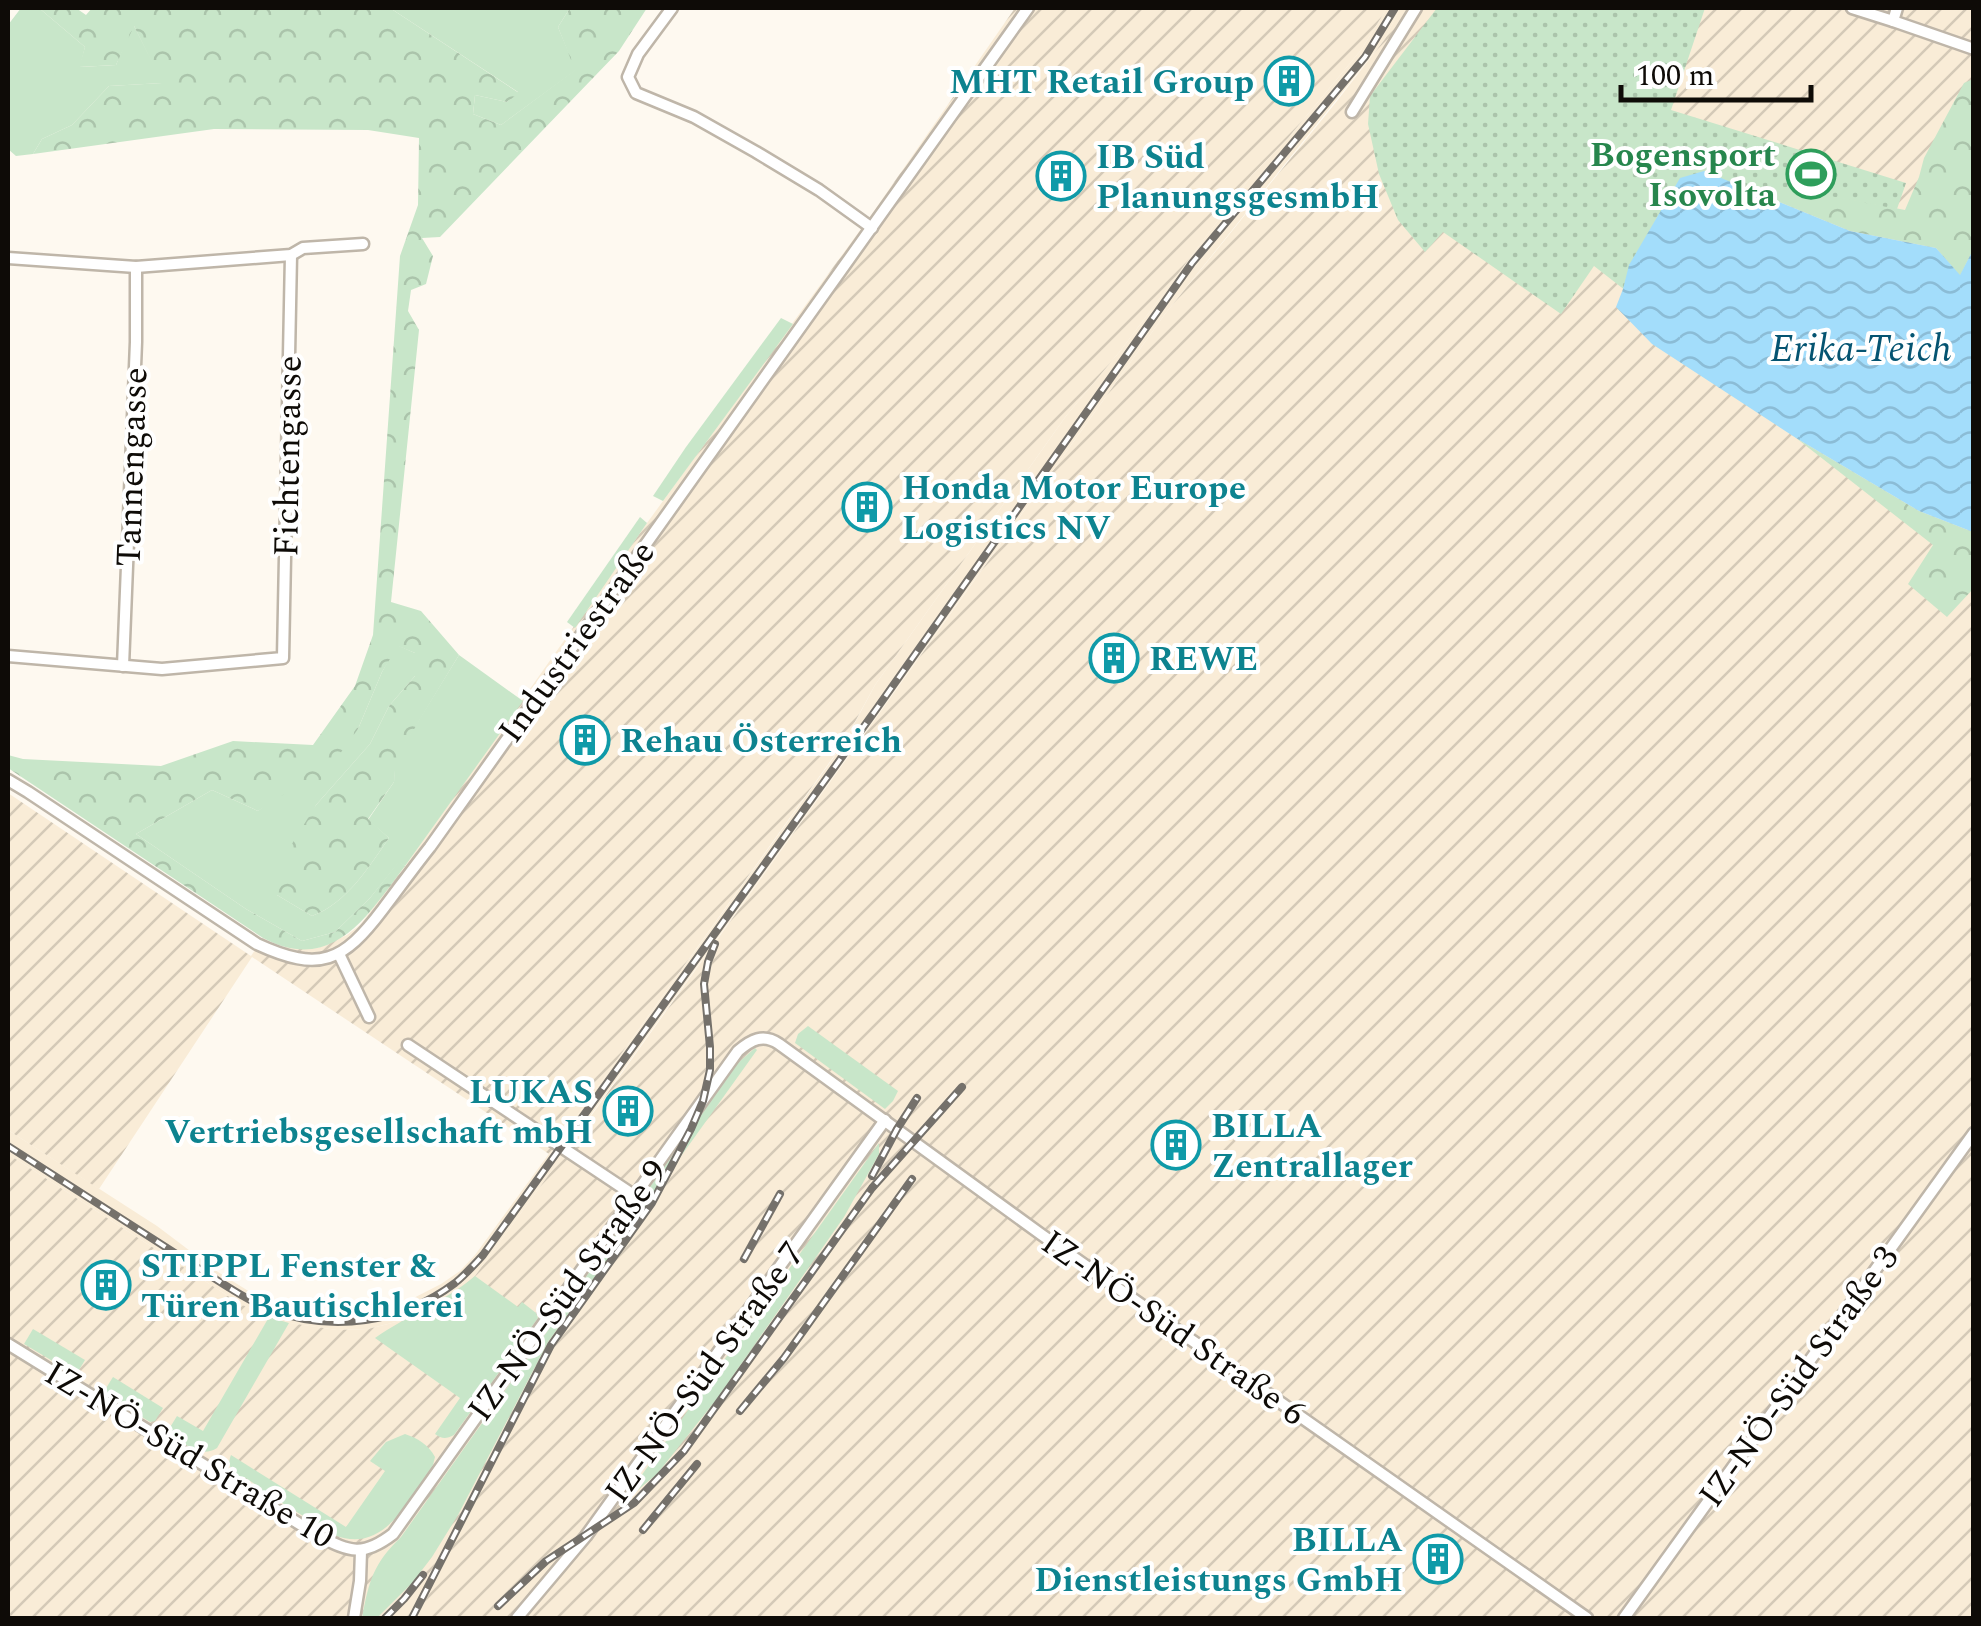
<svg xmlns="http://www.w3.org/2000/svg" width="1981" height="1626" font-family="Spectral,serif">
  <defs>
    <pattern id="industrial-furrows" width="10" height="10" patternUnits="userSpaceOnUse" patternTransform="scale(2.5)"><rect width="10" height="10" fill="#f9ecd7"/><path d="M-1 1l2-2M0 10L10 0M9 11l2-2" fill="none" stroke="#d4c9b7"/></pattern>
    <pattern id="forest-crowns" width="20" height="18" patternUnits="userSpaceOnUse" patternTransform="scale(2.5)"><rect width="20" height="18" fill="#c8e6c9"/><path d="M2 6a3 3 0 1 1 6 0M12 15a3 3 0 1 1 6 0" fill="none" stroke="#abc4ab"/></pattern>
    <pattern id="park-dots" width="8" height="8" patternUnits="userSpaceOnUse" patternTransform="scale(2.5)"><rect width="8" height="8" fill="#c8e6c9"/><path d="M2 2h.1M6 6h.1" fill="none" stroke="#abc4ab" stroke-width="1.8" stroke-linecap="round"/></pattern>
    <pattern id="water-waves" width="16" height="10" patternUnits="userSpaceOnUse" patternTransform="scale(2.5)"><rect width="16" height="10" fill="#a3ddfb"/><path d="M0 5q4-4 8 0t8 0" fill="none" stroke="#8bbcd6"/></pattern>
  </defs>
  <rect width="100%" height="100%" fill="#fef9f0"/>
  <g fill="#f9ecd7">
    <polygon points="1387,8 1400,8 1385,39 1165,314 570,1144 561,1138 844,743 875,685 1066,416 1121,350 1252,175 1288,138 1361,50"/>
    <polygon points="8,1130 157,1226 218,1272 258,1297 278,1307 326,1316 373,1313 398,1306 441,1284 460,1271 475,1255 551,1151 561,1158 475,1276 460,1289 431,1307 400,1321 368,1329 337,1330 289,1323 242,1305 8,1154"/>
  </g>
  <polygon fill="url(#industrial-furrows)" points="1015,8 1387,8 1361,50 1288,138 1252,175 1121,350 1066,416 875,685 844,742 561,1138 571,1144 1165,314 1337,101 1385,39 1400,8 1973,8 1973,1618 8,1618 8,1154 242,1305 290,1323 337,1330 368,1329 400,1321 431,1307 460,1289 475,1276 561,1158 552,1151 549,1154 252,957 99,1189 8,1130 8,793 251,956 263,938 280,947 318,948 347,935 360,925 405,866 647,523 874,211"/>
  <g fill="#c8e6c9">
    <polygon points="21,8 39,8 85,47 80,67 116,65 133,24 163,83 109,86 72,125 42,139 33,154 16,156 8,149 8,25"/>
    <polygon points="390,8 570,8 558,27 576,70 501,125 473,114 475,95 507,102 518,92"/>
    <polygon points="781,318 793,324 663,501 653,496 686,447"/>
    <polygon points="640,517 647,523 575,628 567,622"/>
    <path d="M 397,645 L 415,653 L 415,676 L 389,706 L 370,744 L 316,805 L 277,895 L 312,916 C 347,903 368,868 389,838 L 368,820 L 394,782 L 395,759 L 459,655 L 523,701 L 405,866 L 399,862 L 370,898 L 335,932 L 302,941 L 246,909 L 136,834 L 212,790 L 258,811 L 358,729 L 382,672 Z"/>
    <polygon points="808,1026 898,1091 893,1101 885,1109 795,1043 798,1034"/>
    <path d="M 755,1048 L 757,1050 L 548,1342 L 458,1515 L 432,1557 L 412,1583 L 377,1618 L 362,1618 C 369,1581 373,1564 401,1537 L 738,1063 Z"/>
    <polygon points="879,1143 879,1154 844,1217 716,1400 657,1474 621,1504"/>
    <path d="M 475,1276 L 518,1307 L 522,1302 L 536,1313 L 538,1318 L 454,1435 C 446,1439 442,1439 435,1434 L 460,1398 L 375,1338 C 408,1315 444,1302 475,1276 Z"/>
    <path d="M 269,1317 L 289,1323 L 217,1448 C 200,1459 185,1443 170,1434 L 169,1429 L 177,1416 L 203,1431 Z"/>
    <polygon points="33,1329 85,1360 76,1375 24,1344"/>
    <polygon points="113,1377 163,1408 155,1421 150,1422 103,1393"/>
    <path d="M 405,1434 C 417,1438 429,1445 435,1457 L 433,1465 C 408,1500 385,1555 334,1535 L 261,1490 L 261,1488 L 244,1477 L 242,1479 C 233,1472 226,1467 231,1455 L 346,1527 L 385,1471 L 370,1461 L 386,1442 Z"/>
  </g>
  <g fill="url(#forest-crowns)">
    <path d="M 39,8 L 76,8 L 86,15 L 92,8 L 390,8 L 519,93 L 507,102 L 475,95 L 473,114 L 501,125 L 575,70 L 558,27 L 570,8 L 647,8 L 619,51 L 440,237 L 422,238 L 433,256 L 426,284 L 411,290 L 408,311 L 419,330 L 391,602 L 421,611 L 459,655 L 396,759 L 394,782 L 368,819 L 389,838 C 368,868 347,903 312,916 L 277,895 L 274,873 L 316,805 L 370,744 L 389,706 L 415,676 L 415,653 L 398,646 L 382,672 L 358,729 L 312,792 L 295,787 L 258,811 L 212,790 L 136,834 L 246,909 L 302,941 L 335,932 L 370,898 L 399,861 L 405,866 C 368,915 333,975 263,938 L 8,768 L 8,755 L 23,759 L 161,766 L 233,741 L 313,745 L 355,686 L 373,635 L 400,256 L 418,205 L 419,138 L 368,130 L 214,129 L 33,154 L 42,139 L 72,125 L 109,86 L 162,83 L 134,26 L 116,65 L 79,67 L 85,47 Z"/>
    <polygon points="1973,79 1973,250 1960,276 1936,248 1850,231 1704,171 1905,210 1919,177 1924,158 1964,83"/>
    <polygon points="1796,438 1919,511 1973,532 1973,589 1947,617 1908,584 1933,545"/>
  </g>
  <polygon fill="url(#park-dots)" points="1437,8 1705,8 1671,110 1906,183 1897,209 1778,186 1702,350 1594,266 1561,314 1443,232 1425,252 1398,220 1379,174 1368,124 1370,96"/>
  <polygon fill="url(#water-waves)" points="1704,171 1850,231 1936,248 1960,275 1973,250 1973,532 1919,511 1796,438 1652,344 1616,307 1623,289 1629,265 1680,178"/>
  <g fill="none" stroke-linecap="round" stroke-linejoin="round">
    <g stroke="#bfb6a9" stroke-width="15">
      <g id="minor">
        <polyline points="672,8 638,54 628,77 636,93 694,117 756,152 819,190 872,228"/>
        <polyline points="1852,8 1893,21 1897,8"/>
        <polyline points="1893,21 1974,49"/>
        <polyline points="1352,112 1416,8"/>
        <polyline points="8,258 136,267 291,255 303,248 363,244"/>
        <polyline points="8,656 162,669 283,658 291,255"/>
        <polyline points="123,666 136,342 136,267"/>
        <path d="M 8,780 L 28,792 L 257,944 C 320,973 343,962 383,909 C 399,888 414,867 430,847 L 1028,8"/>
        <polyline points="339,954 369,1017"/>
        <polyline points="408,1045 635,1196"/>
        <path d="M 8,1344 L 319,1536 C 350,1552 363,1557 393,1534 L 738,1051 C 751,1040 763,1033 779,1044 L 1042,1235 L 1587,1618"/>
        <polyline points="354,1618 360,1581 361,1551"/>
        <polyline points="517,1618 586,1536 885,1120"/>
        <polyline points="1624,1618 1974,1133"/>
      </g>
    </g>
    <use href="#minor" stroke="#fff" stroke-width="10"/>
    <g stroke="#75716b" stroke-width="8">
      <g id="rail">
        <path d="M 8,1146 L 220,1282 C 236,1292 251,1302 269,1309 C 331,1333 402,1323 455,1283 C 465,1275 474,1265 483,1255 L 875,711 L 1192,263 L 1365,57 L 1395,8"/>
        <polyline points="872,1176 897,1129 917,1098"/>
        <polyline points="744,1259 780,1194"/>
        <polyline points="740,1411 784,1358 912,1179"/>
        <polyline points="643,1530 697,1464"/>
        <polyline points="498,1606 546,1561 634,1503 684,1451 872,1188 962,1087"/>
        <polyline points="385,1618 404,1599 423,1575"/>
        <polyline points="412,1618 551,1345 652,1203 691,1129 703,1101 710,1070 710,1047 704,984 708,962 715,944"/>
      </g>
    </g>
    <use href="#rail" stroke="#fff" stroke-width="4" stroke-dasharray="11" stroke-linecap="butt"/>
  </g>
  <defs>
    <g id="building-ring" transform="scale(2.5)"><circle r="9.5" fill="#fff" stroke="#0f9aa8" stroke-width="1.5"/><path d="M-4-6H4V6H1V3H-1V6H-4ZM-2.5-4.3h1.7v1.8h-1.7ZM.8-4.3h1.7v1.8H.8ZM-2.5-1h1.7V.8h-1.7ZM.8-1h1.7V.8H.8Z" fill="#0f9aa8"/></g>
    <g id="stadium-ring" transform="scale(2.5)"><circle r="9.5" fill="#fff" stroke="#2e9e5b" stroke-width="1.5"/><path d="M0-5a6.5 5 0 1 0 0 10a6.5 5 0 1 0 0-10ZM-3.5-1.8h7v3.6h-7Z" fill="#2e9e5b"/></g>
  </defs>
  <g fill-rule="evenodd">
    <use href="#building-ring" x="1289" y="81"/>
    <use href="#stadium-ring" x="1811" y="174"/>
    <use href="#building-ring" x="1061" y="176"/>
    <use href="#building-ring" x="867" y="507"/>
    <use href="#building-ring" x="1114" y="658"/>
    <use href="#building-ring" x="585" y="740"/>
    <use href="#building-ring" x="628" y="1111"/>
    <use href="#building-ring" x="1176" y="1145"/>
    <use href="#building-ring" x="106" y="1285"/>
    <use href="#building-ring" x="1438" y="1559"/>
  </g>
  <g text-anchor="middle" stroke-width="8" stroke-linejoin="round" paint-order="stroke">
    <g font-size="35" font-weight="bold" fill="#0d838f" stroke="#fff" text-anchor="start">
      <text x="1254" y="93" text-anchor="end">MHT Retail Group</text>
      <text x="1096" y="168">IB Süd<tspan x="1096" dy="40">PlanungsgesmbH</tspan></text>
      <text x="902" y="499">Honda Motor Europe<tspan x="902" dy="40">Logistics NV</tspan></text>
      <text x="1149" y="670">REWE</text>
      <text x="620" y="752">Rehau Österreich</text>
      <text x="593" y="1103" text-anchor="end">LUKAS<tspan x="593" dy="40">Vertriebsgesellschaft mbH</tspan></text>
      <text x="1211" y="1137">BILLA<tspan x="1211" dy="40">Zentrallager</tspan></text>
      <text x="141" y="1277">STIPPL Fenster &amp;<tspan x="141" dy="40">Türen Bautischlerei</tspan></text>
      <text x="1403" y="1551" text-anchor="end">BILLA<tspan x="1403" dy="40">Dienstleistungs GmbH</tspan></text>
    </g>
    <g font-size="35" font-weight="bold" fill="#27864d" stroke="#fff" text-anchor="end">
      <text x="1776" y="166">Bogensport<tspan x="1776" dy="40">Isovolta</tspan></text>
    </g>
    <g font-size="35" fill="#0e0b07" stroke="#fff">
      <text transform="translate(287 456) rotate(-89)" y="12">Fichtengasse</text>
      <text transform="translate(131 467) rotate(-88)" y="12">Tannengasse</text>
      <text transform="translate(576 641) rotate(-54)" y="12">Industriestraße</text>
      <text transform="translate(567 1290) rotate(-54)" y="12">IZ-NÖ-Süd Straße 9</text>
      <text transform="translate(1174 1327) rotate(35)" y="12">IZ-NÖ-Süd Straße 6</text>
      <text transform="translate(704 1372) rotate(-54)" y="12">IZ-NÖ-Süd Straße 7</text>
      <text transform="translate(1798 1376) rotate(-54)" y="12">IZ-NÖ-Süd Straße 3</text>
      <text transform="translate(190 1454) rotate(31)" y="12">IZ-NÖ-Süd Straße 10</text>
    </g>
    <g font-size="38" font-style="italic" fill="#055471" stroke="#fff">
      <text x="1861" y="361">Erika-Teich</text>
    </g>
  </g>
  <rect width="1981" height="1626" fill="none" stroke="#0e0b07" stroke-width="20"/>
  <path d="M1621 85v15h190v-15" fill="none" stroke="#0e0b07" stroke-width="5"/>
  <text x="1636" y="85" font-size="30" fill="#0e0b07" stroke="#ffffff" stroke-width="8" paint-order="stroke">100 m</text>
</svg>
